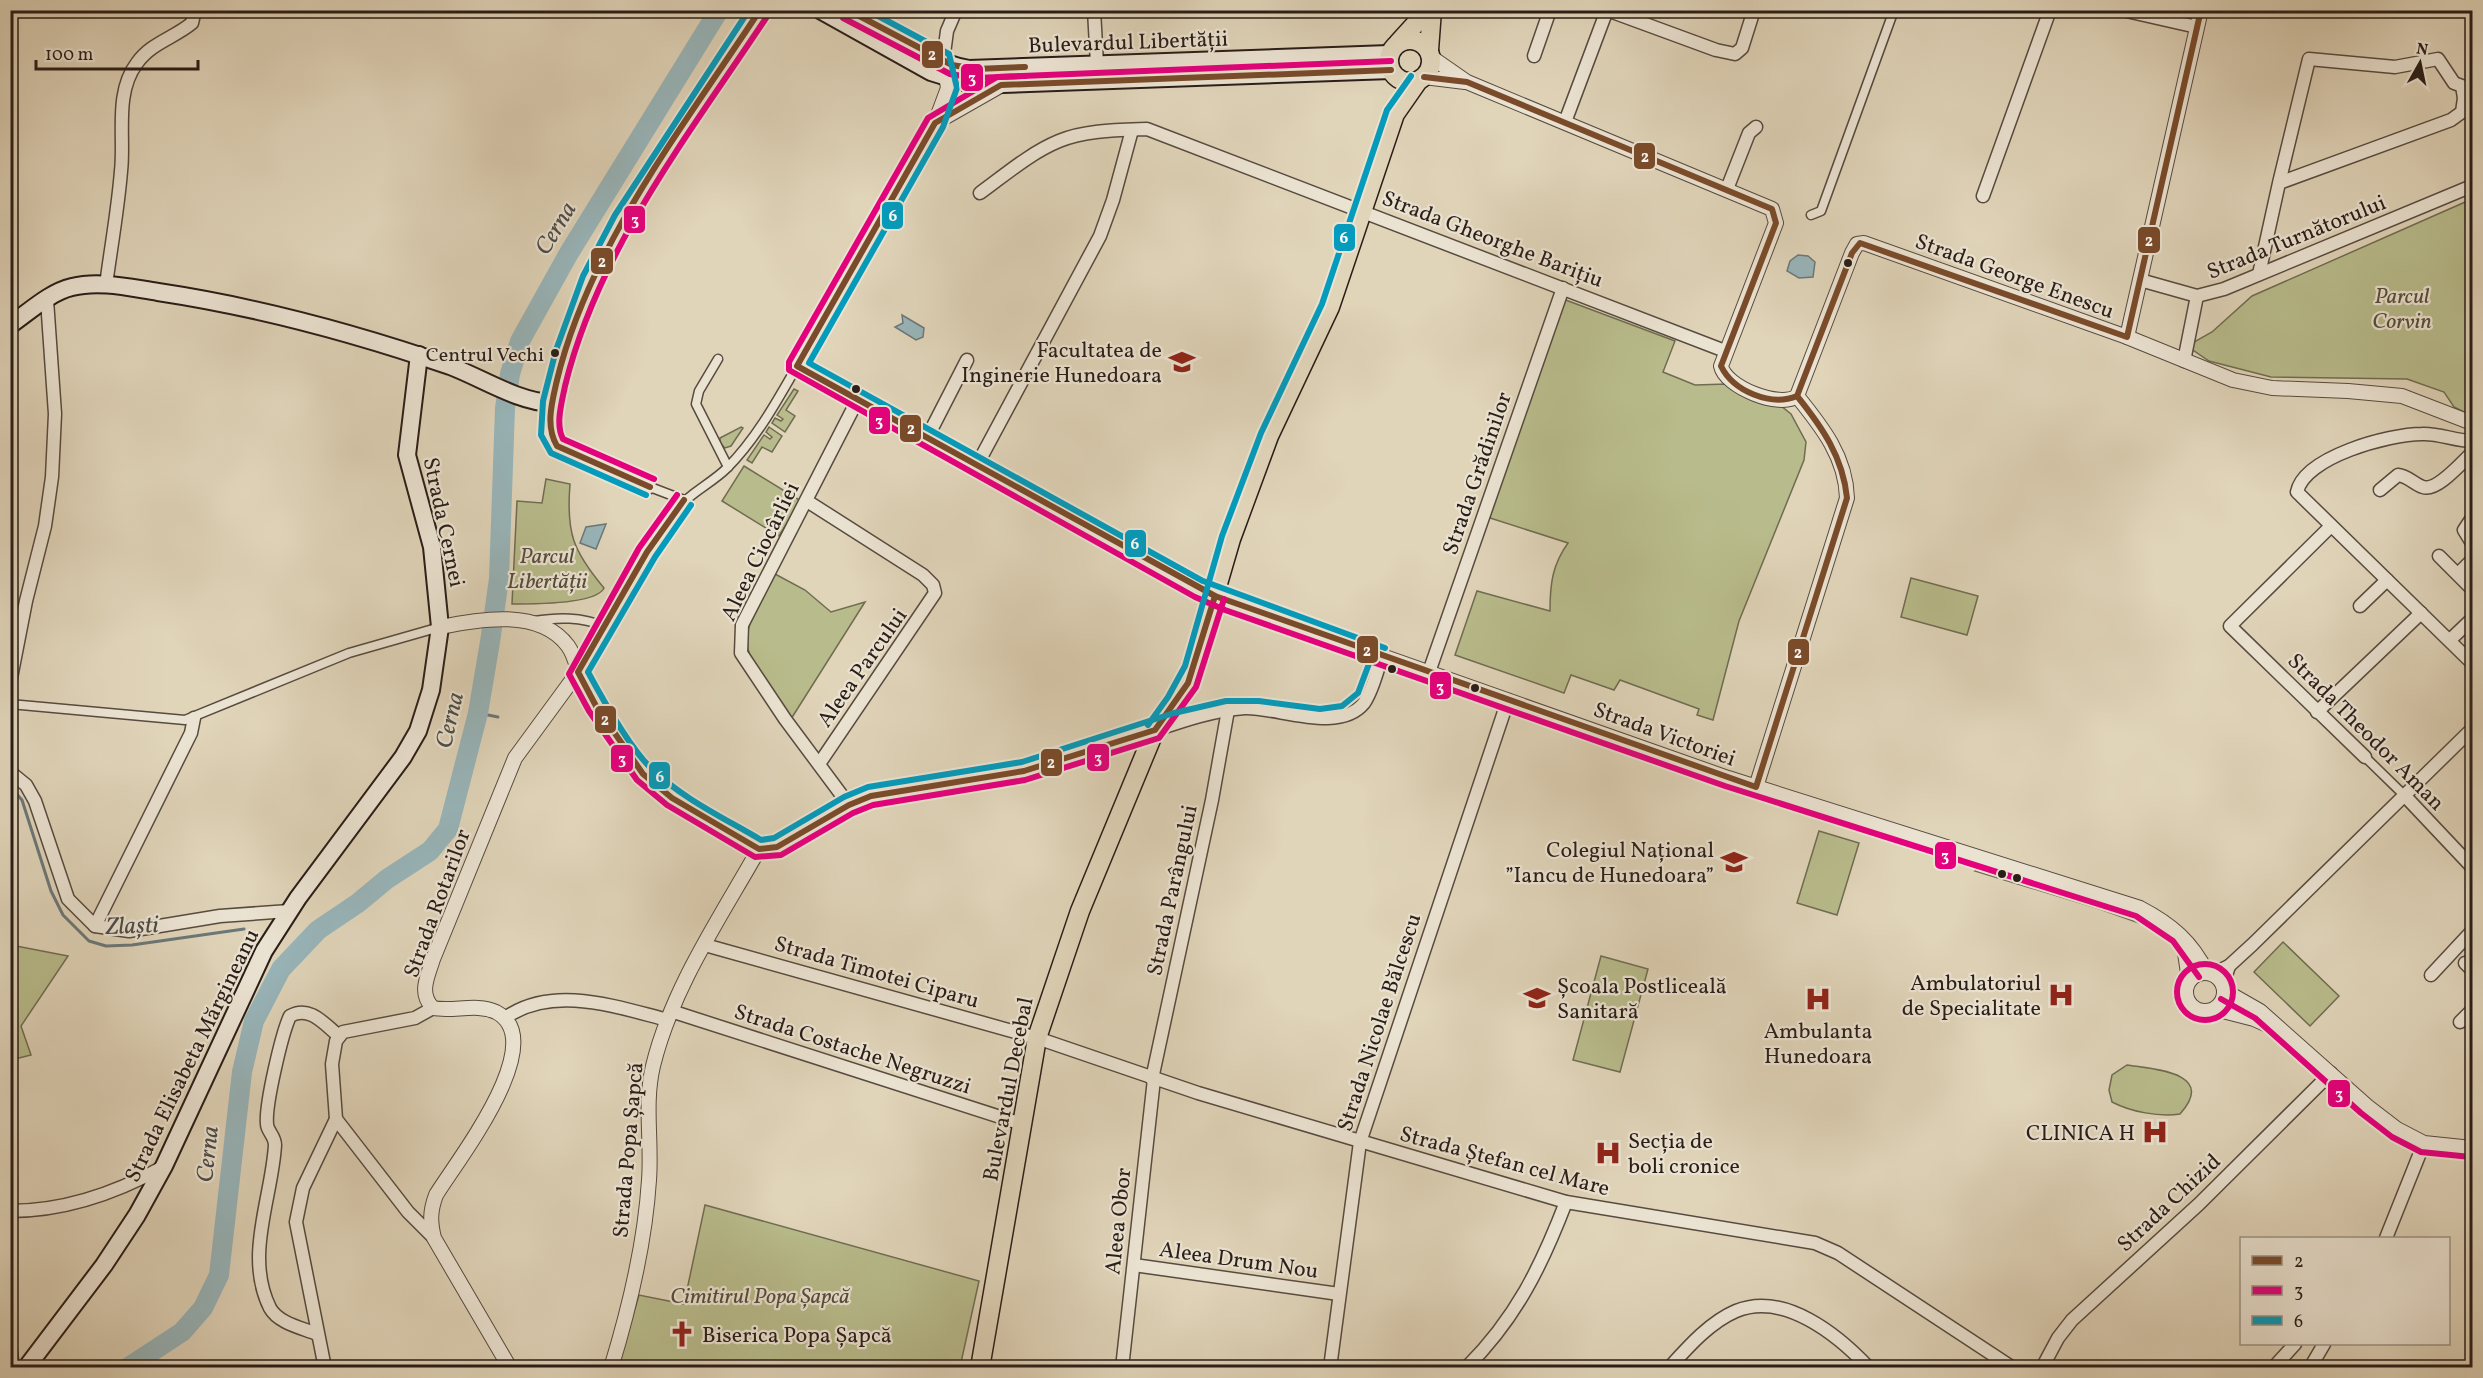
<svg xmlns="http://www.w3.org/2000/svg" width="2483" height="1378" font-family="Vollkorn,serif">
  <rect width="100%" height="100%" fill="#e0d4b9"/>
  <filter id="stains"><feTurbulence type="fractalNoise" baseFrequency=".00333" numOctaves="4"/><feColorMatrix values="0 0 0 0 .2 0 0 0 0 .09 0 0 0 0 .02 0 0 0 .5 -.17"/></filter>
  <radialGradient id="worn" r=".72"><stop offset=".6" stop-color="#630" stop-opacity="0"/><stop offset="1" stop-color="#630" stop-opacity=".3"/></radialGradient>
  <g fill="#b8bb8b" stroke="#706c52" stroke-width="1.5">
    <polygon points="2472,199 2472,416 2454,407 2444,392 2407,379 2271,377 2209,361 2187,346 2212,332 2252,296"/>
    <path d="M 1563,299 L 1675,341 L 1663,372 L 1695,385 L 1727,384 L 1781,406 L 1791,414 L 1806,442 L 1804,460 L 1739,621 L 1713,720 L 1697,715 L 1699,709 L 1620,680 L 1614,690 L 1571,675 L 1564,693 L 1455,655 L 1477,591 L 1550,611 C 1550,585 1552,565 1568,543 L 1487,517 Z"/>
    <polygon points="794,389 798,391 786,410 795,416 785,432 772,423 775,418 781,421 783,419 777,415"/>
    <polygon points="741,427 743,428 731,446 725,448 720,443 720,438"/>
    <polygon points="769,427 782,436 772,452 762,447 752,463 747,460 764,435 770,439 772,437 766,432"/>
    <polygon points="744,466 801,501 779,536 722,501"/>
    <path d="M 546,479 L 570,484 C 566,533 573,551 604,588 C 596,605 530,604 512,604 L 517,501 L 542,503 Z"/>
    <path d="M 775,574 L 805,590 L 831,612 L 865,602 L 791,719 L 750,656 C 739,627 762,599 775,574 Z"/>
    <polygon points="1911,578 1978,596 1967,635 1901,617"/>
    <polygon points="1819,831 1859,843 1837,915 1797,903"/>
    <path d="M 1982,866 L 2006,873 C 2013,884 2035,890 2047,885 L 2114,907 L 2153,928 L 2097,908 L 1975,871 Z"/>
    <polygon points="2283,942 2339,996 2310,1026 2254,972"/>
    <polygon points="11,945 68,956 21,1026 31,1055 11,1060"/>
    <polygon points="1601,956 1648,969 1620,1072 1573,1060"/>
    <path d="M 2127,1065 C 2152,1069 2218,1072 2180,1114 C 2159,1117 2131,1112 2112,1102 L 2109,1090 L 2112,1075 Z"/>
    <polygon points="705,1205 979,1281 960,1367 750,1368 690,1361 677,1364 676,1367 617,1368 639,1295 684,1304"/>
  </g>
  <g fill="#98b5ba" stroke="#6c7879" stroke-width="1.5">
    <polygon points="1798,255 1808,256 1815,262 1813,277 1799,278 1787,271 1790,261"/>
    <polygon points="902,315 924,328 923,337 916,340 895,327 903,323"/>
    <polygon points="606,524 596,549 580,543 586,527"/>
  </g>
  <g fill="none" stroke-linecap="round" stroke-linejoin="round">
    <g stroke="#6c7879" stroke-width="3">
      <polyline points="478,713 498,717"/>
      <polyline points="10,787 22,800 51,891 63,915 89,941 106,946 132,945 244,929"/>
    </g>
    <polyline stroke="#98b5ba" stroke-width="20" points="127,1368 182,1332 203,1308 219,1275 242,1072 254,1021 281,969 318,930 358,903 387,879 430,851 448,829 478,713 490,642 499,579 505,408 510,374 520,341 569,253 719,10"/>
    <g stroke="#574b40" stroke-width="11">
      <g id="pedestrian">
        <polyline points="1811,215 1821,211 1894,10"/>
        <polyline points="718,359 699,391 696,404 728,467"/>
        <polyline points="650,487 684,500"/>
        <path d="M 534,621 C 559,617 581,617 604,626"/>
        <path d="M 578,672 C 607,618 637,560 675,511 C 689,493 711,484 727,468 C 756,439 777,401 797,366"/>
        <polyline points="10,704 185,720 349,653 440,627"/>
        <polyline points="2365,757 2405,796"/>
      </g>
    </g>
    <g stroke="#574b40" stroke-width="15">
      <g id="minor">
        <polyline points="1094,10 1097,64"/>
        <polyline points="1607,10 1716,50 1735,54 1742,48 1754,10"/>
        <polyline points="2122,10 2197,27"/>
        <polyline points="1534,56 1550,10"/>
        <polyline points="943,61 947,31 956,10"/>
        <polyline points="1565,122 1607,10"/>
        <polyline points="1727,189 1749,133 1756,127"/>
        <path d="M 980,193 C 1005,175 1030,153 1059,141 C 1085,130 1119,130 1147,129 L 1725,351"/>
        <polyline points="1983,196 2050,10"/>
        <polyline points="2259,274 2279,183 2451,120 2462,112 2464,98 2462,86 2454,83 2438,59 2395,67 2309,59 2279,183"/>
        <polyline points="2140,280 2197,296"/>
        <path d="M 106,285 C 111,247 118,209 121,171 C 125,137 114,93 137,63 C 151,43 174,38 192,23 L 195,10"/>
        <polyline points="2184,361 2197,296 2224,289 2472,186"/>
        <polyline points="552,403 550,434 557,446 650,487"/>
        <polyline points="927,438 967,360"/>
        <path d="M 2472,441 C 2455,441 2439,433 2422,434 C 2389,434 2304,457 2297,492 L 2472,663"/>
        <polyline points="977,465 1100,236 1113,200 1132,130"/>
        <path d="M 2380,490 L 2398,475 C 2408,476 2414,484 2423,487 C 2437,492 2462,462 2472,453"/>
        <polyline points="807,501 923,575 933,585 935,593 819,764"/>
        <polyline points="2472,518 2464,530 2472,543"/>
        <polyline points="2331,526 2230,626 2365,757"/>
        <polyline points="2439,556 2472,589"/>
        <polyline points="2458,574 2472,560"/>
        <polyline points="2360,606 2387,580"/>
        <polyline points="2450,640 2472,619"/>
        <polyline points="1429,672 1563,288"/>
        <polyline points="10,683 26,601 45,526 52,477 55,414 47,300"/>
        <polyline points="2317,712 2421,613"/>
        <path d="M 1156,730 C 1185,720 1215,710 1245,708 C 1278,707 1339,734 1364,703 C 1373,690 1377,671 1382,656"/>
        <polyline points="10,772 26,785 35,801 68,899 95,926 129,931 220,916 289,911"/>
        <polyline points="2405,796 2472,867"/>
        <polyline points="849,805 785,719 741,653 742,625 858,399"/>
        <polyline points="95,926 191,733 194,718"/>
        <polyline points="705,945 1037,1038 1198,1093 1566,1202 1815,1243 1838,1253 2013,1368"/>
        <polyline points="2465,963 2472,970"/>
        <polyline points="2212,974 2229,966 2253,944 2472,729"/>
        <polyline points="2431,975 2472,931"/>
        <polyline points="2223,985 2229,966"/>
        <polyline points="433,1008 415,1018 343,1032 336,1041 332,1064 336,1119 408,1212 434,1238"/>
        <polyline points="671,1011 1022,1124"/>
        <path d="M 505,1018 C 553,984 616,1007 668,1020"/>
        <polyline points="2460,1022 2472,1010"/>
        <polyline points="1152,1079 1212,800 1228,710"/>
        <path d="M 10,1211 C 65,1211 116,1193 163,1167"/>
        <polyline points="2386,1238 2424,1143"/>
        <polyline points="1134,1265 1339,1294"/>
        <path d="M 317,1334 C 302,1328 278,1323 270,1308 C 244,1256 272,1198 275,1145 C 275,1136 267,1131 267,1124 C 265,1105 282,1033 290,1016 C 310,1005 324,1024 339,1036"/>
        <polyline points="10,1345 13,1368"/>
        <polyline points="325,1368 296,1222 303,1188 336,1119"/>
        <polyline points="1122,1368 1154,1079"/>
        <polyline points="1330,1368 1360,1142 1508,700"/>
        <path d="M 1466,1368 C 1516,1318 1541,1267 1566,1202"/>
        <path d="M 1669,1368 C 1688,1347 1710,1322 1736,1311 C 1784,1291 1838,1335 1869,1368"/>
        <polyline points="2042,1368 2058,1338 2072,1320 2199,1204 2331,1073"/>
        <polyline points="2273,1368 2295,1344"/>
        <polyline points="2310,1368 2324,1344"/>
      </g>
    </g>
    <g stroke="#574b40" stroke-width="16">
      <g id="tertiary">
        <path d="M 1431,57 L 1467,82 L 1772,209 L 1776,223 L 1721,366 C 1725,387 1780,409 1797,396 L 1852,253 L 1857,244 L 1864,243 L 2127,337 L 2233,380 L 2272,388 L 2348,391 L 2402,396 L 2472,423"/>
        <path d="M 945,70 L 948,88 L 935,123 L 797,366 L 1199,589 L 1229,602 L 1728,778 L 2140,908 C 2171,924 2192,942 2207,973"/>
        <polyline points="1424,77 1465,82"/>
        <polyline points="935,123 1000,86"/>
        <polyline points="2127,337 2201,10"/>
        <path d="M 440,627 C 479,619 540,608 568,646 C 576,657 577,671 583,683 C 596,710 623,753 643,774 C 663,795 690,809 714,823 C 728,831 750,851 766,849 C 790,847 844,807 871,796 L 1024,771 L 1155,730"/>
        <path d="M 1756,787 L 1847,498 C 1846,457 1822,427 1797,396"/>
        <polyline points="2178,936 2184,946 2189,980"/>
        <circle cx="2205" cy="992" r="19"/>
        <polyline points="2225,991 2260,1011 2367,1106 2397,1129 2424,1143 2472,1148"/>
        <polyline points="2215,1009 2254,1019 2272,1027"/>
        <path d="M 510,1368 L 434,1238 C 430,1222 430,1211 436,1195 C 456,1162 552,1041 496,1012 C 477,1003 453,1012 433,1008 C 418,993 428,976 433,959 L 515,758 L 578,672"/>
        <path d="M 611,1368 C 630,1306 645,1244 649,1180 C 652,1141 644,1104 653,1066 C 672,988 720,918 759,849"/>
      </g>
    </g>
    <g stroke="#291d18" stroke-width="20">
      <g id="secondary">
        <polyline points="820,10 931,72 973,85 1391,70"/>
        <path d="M 847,10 C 884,31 927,62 969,69 L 1389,54"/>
        <path d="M 10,325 C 29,312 50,292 72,287 C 100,280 131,288 158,292 C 258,307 354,333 450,366 C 482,378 518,402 552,403 C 583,254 679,135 760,10"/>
        <polyline points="26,1368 104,1265 137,1215 164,1166 264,951 298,898 403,757 418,731 431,690 440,627 432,547 407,455 419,355"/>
      </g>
    </g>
    <g stroke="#291d18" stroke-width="21">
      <g id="primary">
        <circle cx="1410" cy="61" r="21"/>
        <polyline points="1398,43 1428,10"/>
        <polyline points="1429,50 1432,10"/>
        <polyline points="980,1368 1037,1038 1080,911 1155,730 1176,702 1193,669 1231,539 1269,436 1330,307 1395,114 1418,81"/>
      </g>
    </g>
    <use href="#pedestrian" stroke="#ebe3d2" stroke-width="8"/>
    <use href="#minor" stroke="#ebe3d2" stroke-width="12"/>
    <use href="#tertiary" stroke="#ebe3d2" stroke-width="14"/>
    <use href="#secondary" stroke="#ebe3d2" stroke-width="16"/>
    <use href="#primary" stroke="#e0d4b9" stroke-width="18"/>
    <g stroke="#ebe3d2" stroke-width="10">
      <g id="bus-1">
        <polyline points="848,10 952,65 976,69 1025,67"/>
        <path d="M 1391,70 L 1001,85 L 935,123 L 797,366 L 1215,596 L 1756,787 L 1847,498 C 1843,457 1822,427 1797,396"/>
        <path d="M 1424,77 L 1467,82 L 1772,209 L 1776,223 L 1721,366 C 1733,391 1771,407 1797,396 L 1852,253 L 1860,243 L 2127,337 L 2201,10"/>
        <path d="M 650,487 L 557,446 C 545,426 552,402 557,380 C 590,244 684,126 760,10"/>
        <polyline points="684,500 647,552 578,672 596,706 643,774 672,798 759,849 777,847 849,805 871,796 1024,771 1155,730 1188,683 1215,596"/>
      </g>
    </g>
    <g stroke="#ebe3d2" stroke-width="10">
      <g id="bus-2">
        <polyline points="843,18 950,74 975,78 1025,76"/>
        <polyline points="1391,61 997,77 928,118 789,362 789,370 1195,597 1225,610 1725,786 2136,916 2173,941 2199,977"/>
        <path d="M 654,479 L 563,439 C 555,424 562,402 565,386 C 599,247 691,132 768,15"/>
        <polyline points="677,495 639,548 569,674 589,711 637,780 667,805 755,857 781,855 853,813 873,805 1025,780 1159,738 1196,687 1224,599"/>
        <circle cx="2205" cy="992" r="28"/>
        <polyline points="2221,999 2255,1018 2361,1113 2392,1137 2421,1152 2471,1157"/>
      </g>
    </g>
    <g stroke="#ebe3d2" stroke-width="10">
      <g id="bus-3">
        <polyline points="867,10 949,54 957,88 943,127 809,363 1203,581 1385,648"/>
        <polyline points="646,495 551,453 541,435 543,401 556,350 583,276 615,215 749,10"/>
        <path d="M 691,505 L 655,557 L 588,672 C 602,698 631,750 652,769 C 683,799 724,818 761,840 L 774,838 L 844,797 L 868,787 L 1022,762 L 1174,713 L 1226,701 L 1259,701 L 1320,709 L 1342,706 L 1358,693 L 1373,653"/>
        <polyline points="1148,725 1168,697 1185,666 1222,536 1261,433 1322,304 1387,110 1411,76"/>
      </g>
    </g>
    <use href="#bus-1" stroke="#7a4b2a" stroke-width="6"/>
    <use href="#bus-2" stroke="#e5007d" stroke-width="6"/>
    <use href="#bus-3" stroke="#049bbc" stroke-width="6"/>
  </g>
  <defs>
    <g id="university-bare" transform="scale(2.07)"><path d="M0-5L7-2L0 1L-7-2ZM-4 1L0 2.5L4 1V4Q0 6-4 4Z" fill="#8f2418" stroke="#ebe3d2" stroke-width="2.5" paint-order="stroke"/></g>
    <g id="hospital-bare" transform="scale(2.07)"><path d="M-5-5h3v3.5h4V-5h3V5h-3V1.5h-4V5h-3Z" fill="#8f2418" stroke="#ebe3d2" stroke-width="2.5" paint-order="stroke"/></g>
    <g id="church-bare" transform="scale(2.07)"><path d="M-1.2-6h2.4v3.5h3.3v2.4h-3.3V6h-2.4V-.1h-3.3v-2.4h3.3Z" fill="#8f2418" stroke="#ebe3d2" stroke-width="2.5" paint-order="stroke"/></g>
  </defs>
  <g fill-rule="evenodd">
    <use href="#university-bare" x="1182" y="362"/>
    <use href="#university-bare" x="1734" y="862"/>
    <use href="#hospital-bare" x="2061" y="995"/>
    <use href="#university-bare" x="1537" y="998"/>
    <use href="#hospital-bare" x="1818" y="999"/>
    <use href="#hospital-bare" x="2155" y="1132"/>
    <use href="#hospital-bare" x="1608" y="1153"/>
    <use href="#church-bare" x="682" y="1334"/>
  </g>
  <g fill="#291d18" stroke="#ebe3d2" stroke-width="2">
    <circle cx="1848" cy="263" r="5"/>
    <circle cx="555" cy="353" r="5"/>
    <circle cx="856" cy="389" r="5"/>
    <circle cx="1392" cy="669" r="5"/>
    <circle cx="1475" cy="688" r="5"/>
    <circle cx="2002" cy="874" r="5"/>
    <circle cx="2017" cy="878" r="5"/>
  </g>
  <g text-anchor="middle" stroke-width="4.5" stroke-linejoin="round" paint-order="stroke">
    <g font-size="20" fill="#291d18" stroke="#ebe3d2" text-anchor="end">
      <text x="544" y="361">Centrul Vechi</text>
    </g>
    <g font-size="22" fill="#291d18" stroke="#ebe3d2">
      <text transform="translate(1128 41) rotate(-2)" y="8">Bulevardul Libertății</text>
      <text transform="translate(2296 236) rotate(-22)" y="8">Strada Turnătorului</text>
      <text transform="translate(1493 238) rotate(21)" y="8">Strada Gheorghe Barițiu</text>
      <text transform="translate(2015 275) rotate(20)" y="8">Strada George Enescu</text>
      <text transform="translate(1476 473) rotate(-71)" y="8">Strada Grădinilor</text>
      <text transform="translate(445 522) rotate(78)" y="8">Strada Cernei</text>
      <text transform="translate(759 551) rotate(-64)" y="8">Aleea Ciocârliei</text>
      <text transform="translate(861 667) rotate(-55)" y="8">Aleea Parcului</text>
      <text transform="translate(2367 731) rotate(45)" y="8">Strada Theodor Aman</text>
      <text transform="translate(1665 733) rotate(20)" y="8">Strada Victoriei</text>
      <text transform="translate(1171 890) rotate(-78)" y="8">Strada Parângului</text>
      <text transform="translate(436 903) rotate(-70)" y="8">Strada Rotarilor</text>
      <text transform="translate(877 971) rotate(16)" y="8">Strada Timotei Ciparu</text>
      <text transform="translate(1378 1022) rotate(-72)" y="8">Strada Nicolae Bălcescu</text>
      <text transform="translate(853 1048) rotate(18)" y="8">Strada Costache Negruzzi</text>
      <text transform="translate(191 1055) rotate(-64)" y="8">Strada Elisabeta Mărgineanu</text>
      <text transform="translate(1007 1089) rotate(-79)" y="8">Bulevardul Decebal</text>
      <text transform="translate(627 1150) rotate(-85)" y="8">Strada Popa Șapcă</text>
      <text transform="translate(1505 1160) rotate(15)" y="8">Strada Ștefan cel Mare</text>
      <text transform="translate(2168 1202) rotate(-43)" y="8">Strada Chizid</text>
      <text transform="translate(1117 1221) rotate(-84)" y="8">Aleea Obor</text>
      <text transform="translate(1239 1259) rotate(8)" y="8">Aleea Drum Nou</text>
    </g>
    <g font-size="22" font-style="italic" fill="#544c3a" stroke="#ebe3d2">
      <text x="2402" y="303">Parcul<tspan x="2402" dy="25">Corvin</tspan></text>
      <text x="547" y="563">Parcul<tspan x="547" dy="25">Libertății</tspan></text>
      <text x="760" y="1303">Cimitirul Popa Șapcă</text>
    </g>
    <g font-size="22" fill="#291d18" stroke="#ebe3d2" text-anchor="end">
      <text x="1162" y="357">Facultatea de<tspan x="1162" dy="25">Inginerie Hunedoara</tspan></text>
      <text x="1714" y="857">Colegiul Național<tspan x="1714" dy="25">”Iancu de Hunedoara”</tspan></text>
      <text x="2041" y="990">Ambulatoriul<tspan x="2041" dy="25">de Specialitate</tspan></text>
      <text x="1557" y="993" text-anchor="start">Școala Postliceală<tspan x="1557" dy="25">Sanitară</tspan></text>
      <text x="1818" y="1038" text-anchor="middle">Ambulanta<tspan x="1818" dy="25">Hunedoara</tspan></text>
      <text x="2135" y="1140">CLINICA H</text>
      <text x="1628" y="1148" text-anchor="start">Secția de<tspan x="1628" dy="25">boli cronice</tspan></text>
      <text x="702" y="1342" text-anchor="start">Biserica Popa Șapcă</text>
    </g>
    <g font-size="24" font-style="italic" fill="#4a4b49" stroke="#ebe3d2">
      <text transform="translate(555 228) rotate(-59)" y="8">Cerna</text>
      <text transform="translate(449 720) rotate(-77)" y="8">Cerna</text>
      <text transform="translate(132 925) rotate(-2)" y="8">Zlaști</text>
      <text transform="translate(207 1154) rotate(-84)" y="8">Cerna</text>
    </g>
  </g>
  <g stroke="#ebe3d2" stroke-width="2">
    <rect x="921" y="40" width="23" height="29" rx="6" fill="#7a4b2a"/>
    <rect x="960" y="63" width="24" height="29" rx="6" fill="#e5007d"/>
    <rect x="1633" y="142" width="23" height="28" rx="6" fill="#7a4b2a"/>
    <rect x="881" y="201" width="23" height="29" rx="6" fill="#049bbc"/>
    <rect x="623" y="205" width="23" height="29" rx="6" fill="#e5007d"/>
    <rect x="1333" y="223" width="23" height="29" rx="6" fill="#049bbc"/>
    <rect x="2137" y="226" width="24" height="28" rx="6" fill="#7a4b2a"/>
    <rect x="590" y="247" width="24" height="28" rx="6" fill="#7a4b2a"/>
    <rect x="868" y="406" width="23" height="29" rx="6" fill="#e5007d"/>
    <rect x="899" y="414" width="23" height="29" rx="6" fill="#7a4b2a"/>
    <rect x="1124" y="529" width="23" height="29" rx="6" fill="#049bbc"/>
    <rect x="1356" y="635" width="23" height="29" rx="6" fill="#7a4b2a"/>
    <rect x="1787" y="638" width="23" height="28" rx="6" fill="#7a4b2a"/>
    <rect x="1429" y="671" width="23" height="29" rx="6" fill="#e5007d"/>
    <rect x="594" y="705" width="23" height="29" rx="6" fill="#7a4b2a"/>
    <rect x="1086" y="743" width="24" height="29" rx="6" fill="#e5007d"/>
    <rect x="610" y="744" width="24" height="29" rx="6" fill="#e5007d"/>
    <rect x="1040" y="748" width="23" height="29" rx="6" fill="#7a4b2a"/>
    <rect x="648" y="761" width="23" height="29" rx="6" fill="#049bbc"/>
    <rect x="1934" y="841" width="23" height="29" rx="6" fill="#e5007d"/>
    <rect x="2327" y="1079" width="24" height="29" rx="6" fill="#e5007d"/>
  </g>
  <g font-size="16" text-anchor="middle" font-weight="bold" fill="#fff">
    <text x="932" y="60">2</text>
    <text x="972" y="83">3</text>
    <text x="1645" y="162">2</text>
    <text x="893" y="221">6</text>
    <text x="635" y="225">3</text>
    <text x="1344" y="243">6</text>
    <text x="2149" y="246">2</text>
    <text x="602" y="267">2</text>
    <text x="879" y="426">3</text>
    <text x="911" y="434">2</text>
    <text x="1135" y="549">6</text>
    <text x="1367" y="656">2</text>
    <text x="1798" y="658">2</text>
    <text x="1440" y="692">3</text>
    <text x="605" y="725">2</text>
    <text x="1098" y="763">3</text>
    <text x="622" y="764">3</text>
    <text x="1051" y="768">2</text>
    <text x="660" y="782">6</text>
    <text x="1945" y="861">3</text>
    <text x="2339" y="1099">3</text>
  </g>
  <rect width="2483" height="1378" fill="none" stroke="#e0d4b9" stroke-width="36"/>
  <rect x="12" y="12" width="2459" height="1354" fill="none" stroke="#291d18" stroke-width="3"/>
  <rect x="18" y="18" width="2447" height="1342" fill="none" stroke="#291d18" stroke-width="1.5"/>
  <rect x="2240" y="1237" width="210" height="108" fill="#ebe3d2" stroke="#9d9488" stroke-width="1.5"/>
  <rect x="2252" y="1256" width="30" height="9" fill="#7a4b2a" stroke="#9d9488" stroke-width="1.5"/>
  <text x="2294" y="1267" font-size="18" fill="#291d18">2</text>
  <rect x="2252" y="1286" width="30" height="9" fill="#e5007d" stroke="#9d9488" stroke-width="1.5"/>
  <text x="2294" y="1297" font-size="18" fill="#291d18">3</text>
  <rect x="2252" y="1316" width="30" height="9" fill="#049bbc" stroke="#9d9488" stroke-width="1.5"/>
  <text x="2294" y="1327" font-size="18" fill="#291d18">6</text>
  <g transform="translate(2420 63) rotate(9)" stroke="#ebe3d2" stroke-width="4.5" paint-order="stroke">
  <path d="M0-4.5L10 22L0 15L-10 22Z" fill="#291d18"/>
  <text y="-9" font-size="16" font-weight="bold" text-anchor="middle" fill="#291d18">N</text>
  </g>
  <path d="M36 60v9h162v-9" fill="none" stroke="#291d18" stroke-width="3"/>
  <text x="45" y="60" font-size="18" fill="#291d18" stroke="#ebe3d2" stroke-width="4.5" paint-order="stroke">100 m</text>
  <rect width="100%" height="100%" filter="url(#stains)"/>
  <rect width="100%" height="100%" fill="url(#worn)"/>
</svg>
